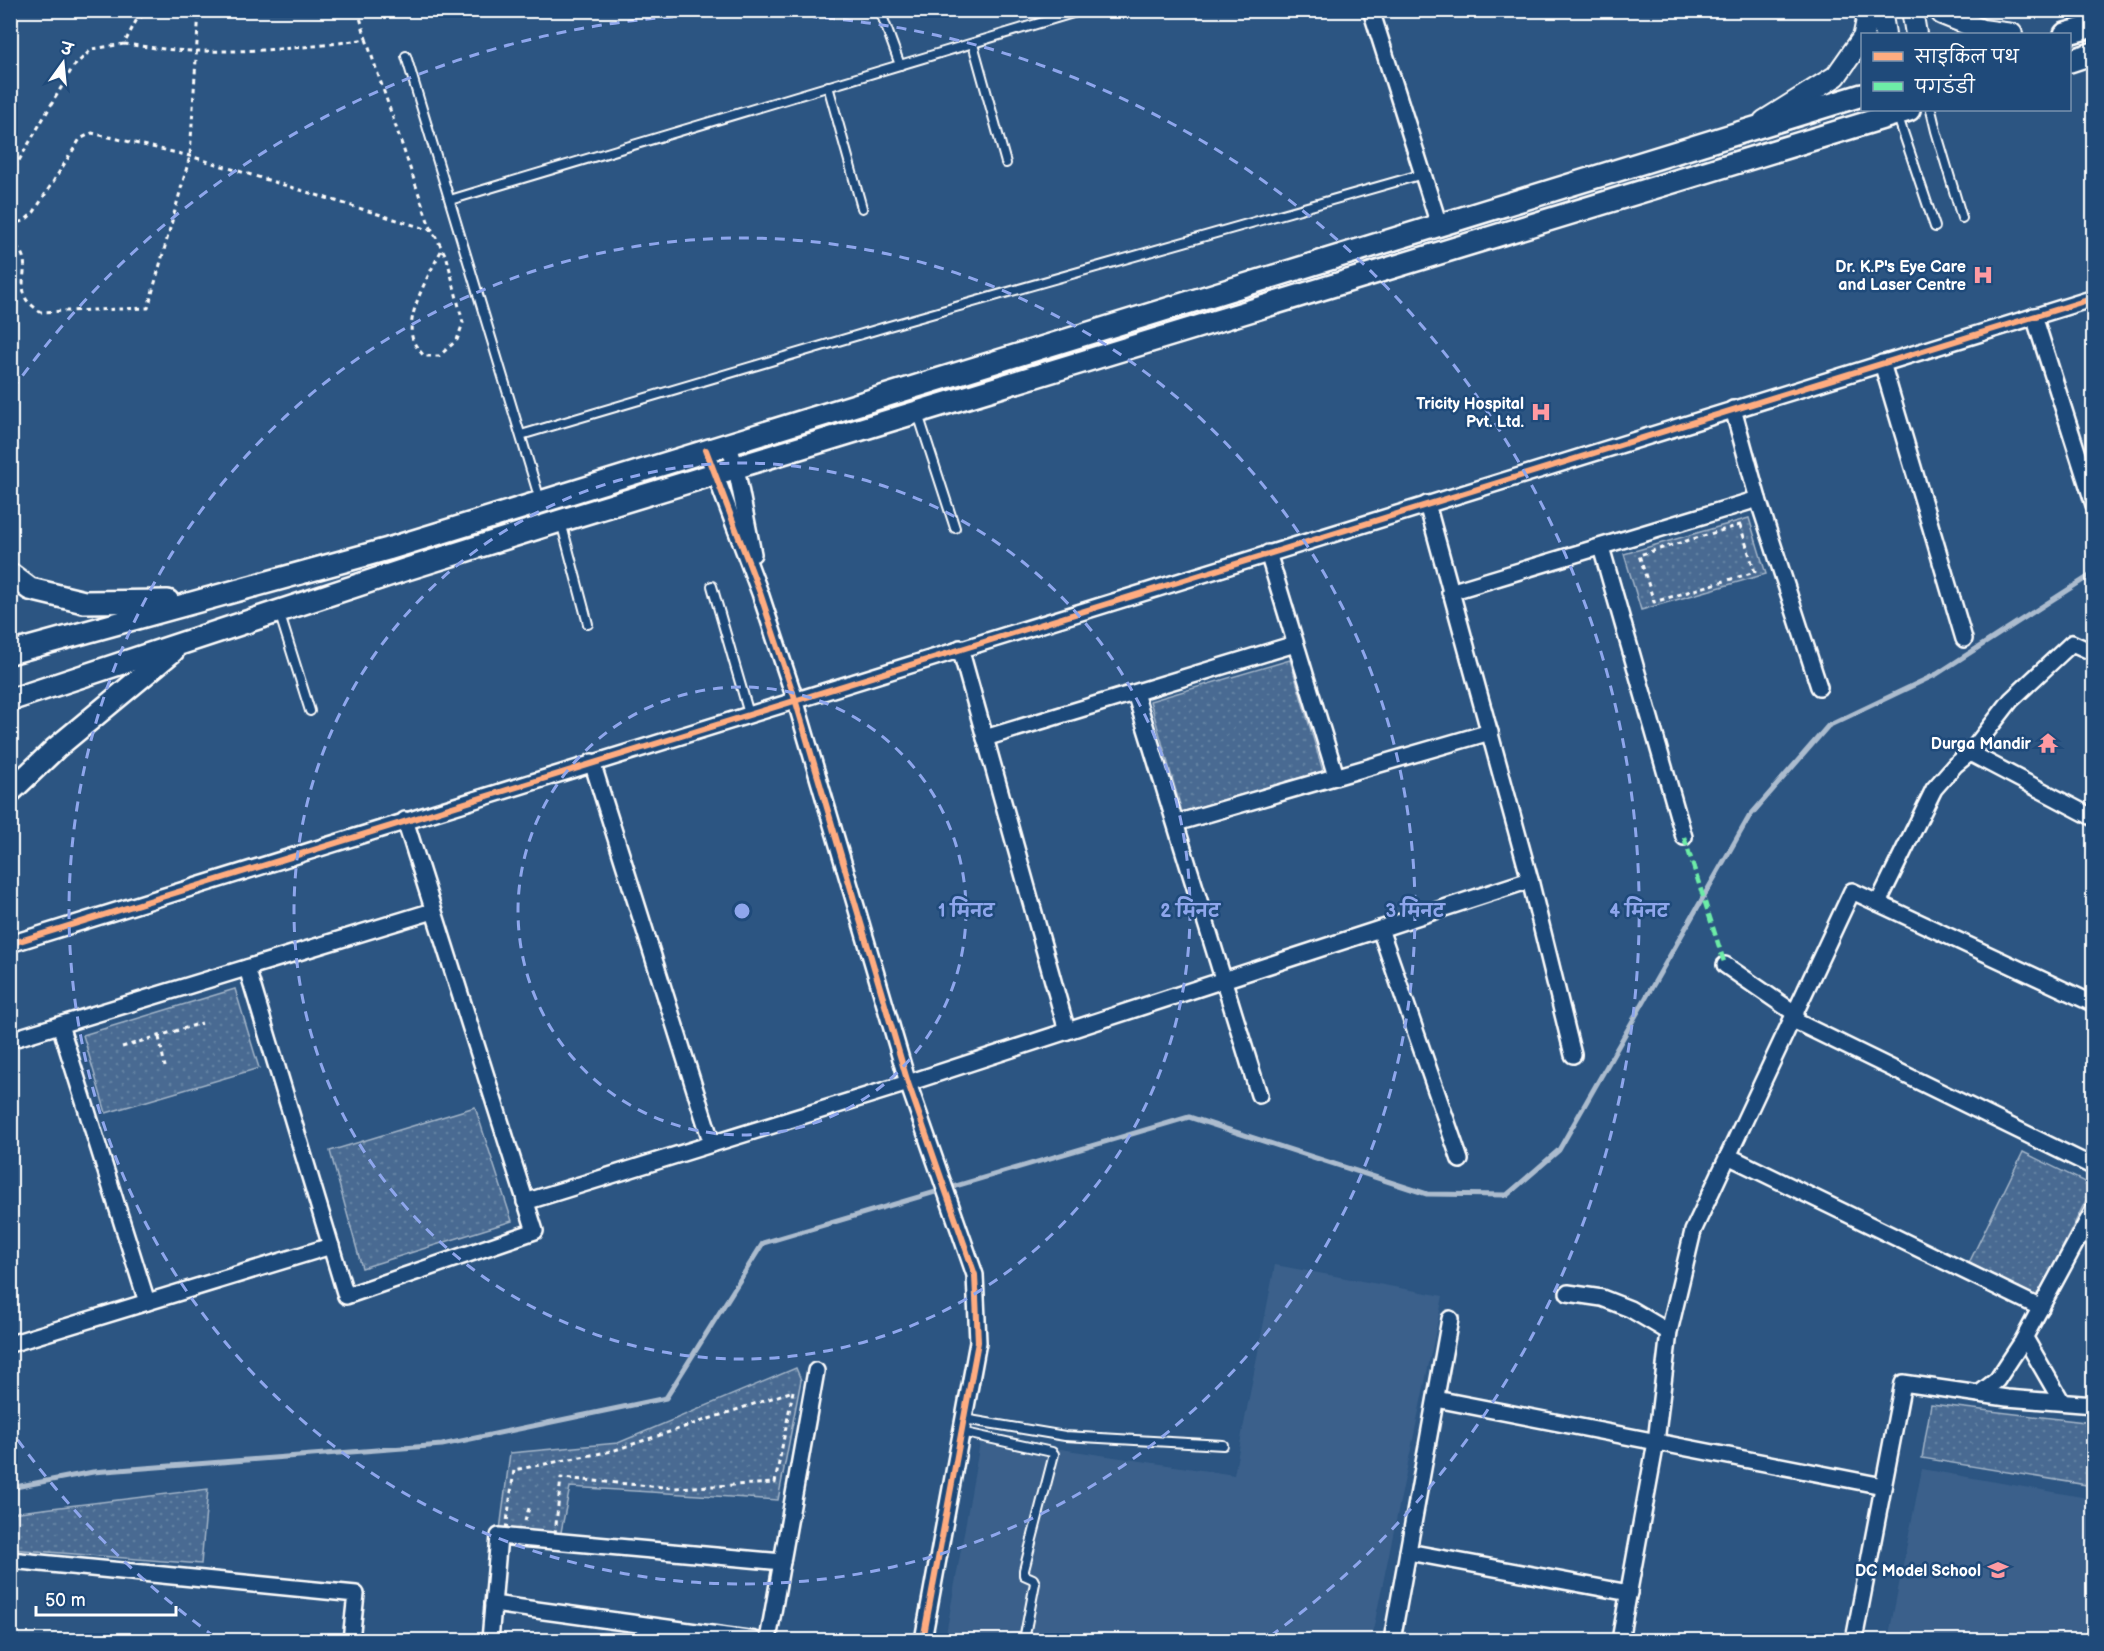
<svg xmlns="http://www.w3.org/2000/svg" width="2104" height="1651" font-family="'Balsamiq Sans','Playpen Sans Deva',sans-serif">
  <defs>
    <pattern id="park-dots" width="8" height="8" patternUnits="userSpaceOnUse" patternTransform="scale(1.5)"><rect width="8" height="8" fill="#486b92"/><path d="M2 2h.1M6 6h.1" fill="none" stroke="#6381a2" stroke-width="1.8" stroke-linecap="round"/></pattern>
  </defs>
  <rect width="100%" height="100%" fill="#2c5582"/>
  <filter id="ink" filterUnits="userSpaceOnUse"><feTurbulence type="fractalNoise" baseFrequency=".0167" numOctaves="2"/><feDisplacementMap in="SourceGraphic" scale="12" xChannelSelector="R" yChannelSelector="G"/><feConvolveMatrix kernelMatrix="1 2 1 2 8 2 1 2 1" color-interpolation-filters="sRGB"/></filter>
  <g filter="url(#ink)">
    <g fill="#3b618b">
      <polygon points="1275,1265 1443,1296 1371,1640 945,1640 981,1437 1234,1475"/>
      <polygon points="1922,1469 2093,1499 2093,1640 1888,1640"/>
    </g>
    <g fill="url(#park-dots)" stroke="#a4b5c8" stroke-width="1.5">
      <polygon points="1749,518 1766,574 1641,610 1624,554"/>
      <polygon points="1290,660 1323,771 1182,812 1150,701"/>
      <polygon points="235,989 259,1068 106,1113 83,1035"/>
      <polygon points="475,1107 512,1221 362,1268 330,1151"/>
      <polygon points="2023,1152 2093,1186 2038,1297 1969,1263"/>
      <polygon points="796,1368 801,1380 778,1500 570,1487 560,1537 500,1530 510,1453 618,1443"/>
      <polygon points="1931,1404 2093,1423 2093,1486 1922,1458"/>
      <polygon points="208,1489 201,1564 11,1549 11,1513"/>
    </g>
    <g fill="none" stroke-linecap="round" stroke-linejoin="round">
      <polyline stroke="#acbcce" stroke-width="5" points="10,1488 93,1472 442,1445 666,1398 763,1243 1189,1117 1427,1194 1507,1195 1559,1150 1749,817 1828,726 1937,674 2094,573"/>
      <g stroke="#fff" stroke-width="12">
        <g id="service">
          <polyline points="880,10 900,65"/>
          <polyline points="973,44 1006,163"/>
          <polyline points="406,56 540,500"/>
          <polyline points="828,86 862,208"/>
          <polyline points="1931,110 1936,131 1962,218"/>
          <polyline points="1897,114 1935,227"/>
          <polyline points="450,200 1083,10"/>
          <polyline points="918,414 955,528"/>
          <polyline points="521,435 889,326 1423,174"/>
          <polyline points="561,522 588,624"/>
          <polyline points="712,586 749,714"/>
          <polyline points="279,612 310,711"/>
          <polyline points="964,1419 1065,1436 1223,1445"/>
          <polyline points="961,1432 1052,1452 1054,1454 1024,1570 1024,1575 1033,1579 1035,1583 1024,1640"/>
        </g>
      </g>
      <g stroke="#fff" stroke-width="20">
        <g id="minor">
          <polyline points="1371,10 1439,225"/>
          <polyline points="2034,316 2094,505"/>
          <polyline points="1882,363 1964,639"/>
          <polyline points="1733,409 1758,499 1819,687"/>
          <polyline points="728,443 736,468 753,554"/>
          <polyline points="706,450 760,593 795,699 908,1083 975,1275 978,1342 923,1640"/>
          <polyline points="1427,504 1530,880 1573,1055"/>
          <polyline points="1601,547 1684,837"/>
          <polyline points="1268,553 1336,776"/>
          <polyline points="1450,592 1758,499"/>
          <polyline points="960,648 1067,1031"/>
          <polyline points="2094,653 2072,643 2011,700 1970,753 2094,818"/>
          <polyline points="1135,693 1259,1095"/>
          <polyline points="985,738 1295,644"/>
          <polyline points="592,762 712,1144"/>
          <polyline points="1176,823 1490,732"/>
          <polyline points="1878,903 1934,789 1955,765 1970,753"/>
          <polyline points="1380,929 1460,1160"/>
          <polyline points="10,944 2094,298"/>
          <polyline points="1725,965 1796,1014"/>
          <polyline points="247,968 346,1296 535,1231 405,820"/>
          <polyline points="1793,1020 2094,1167"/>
          <polyline points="60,1025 147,1302"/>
          <polyline points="10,1040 433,911"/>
          <polyline points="1728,1156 2041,1308"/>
          <polyline points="525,1202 908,1083 1530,880"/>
          <polyline points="1568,1293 1602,1298 1630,1309 1669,1332"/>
          <polyline points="2025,1338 2062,1402"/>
          <polyline points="10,1344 331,1246"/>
          <polyline points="1979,1394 1997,1380 2022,1342 2094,1209"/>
          <polyline points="1436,1399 1883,1486"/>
          <polyline points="1408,1552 1629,1593"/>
          <polyline points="10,1560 356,1594 351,1640"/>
          <polyline points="493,1604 755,1640"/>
          <polyline points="490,1640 499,1536 782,1562"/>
          <polyline points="768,1640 816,1371"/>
          <polyline points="1392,1640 1450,1319"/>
          <polyline points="1620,1640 1656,1442 1669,1332 1693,1231 1852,891 2094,1004"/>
          <polyline points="1854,1640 1903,1383 2007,1398 2094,1405"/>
        </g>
      </g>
      <g stroke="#fff" stroke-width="24">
        <g id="tertiary">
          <polyline points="1881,10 1885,34"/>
          <polyline points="1912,10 1916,34"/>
          <polyline points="1939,10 1942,14 1982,30 2012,34"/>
          <polyline points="1864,34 1869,10"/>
          <polyline points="1764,121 1836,76 1862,39"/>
        </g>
      </g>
      <g stroke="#fff" stroke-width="26">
        <g id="secondary">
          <polyline points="2065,34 2094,26"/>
          <polyline points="2070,61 2094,53"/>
          <polyline points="10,574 30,589 84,602 168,601"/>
          <polyline points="10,653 388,549 1862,95"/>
          <polyline points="10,700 404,570 560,521 1909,110"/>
          <polyline points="10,792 56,748 173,651"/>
        </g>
      </g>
      <g stroke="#fff" stroke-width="3" stroke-dasharray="4.5 4.5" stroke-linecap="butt">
        <polyline points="358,10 366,39"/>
        <path d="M 124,44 C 149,47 174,51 198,51 C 254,52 311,48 366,39 L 429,224 L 447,258 L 463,323 L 457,340 L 439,356 L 424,356 C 420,351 415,346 413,340 C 404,316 431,271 442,249"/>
        <polyline points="10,176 73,67 92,49 124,44 136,21 150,10"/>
        <polyline points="10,224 24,221 34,212 80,139 92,133 190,156 433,231"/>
        <path d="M 10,240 C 37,263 16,274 26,299 C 29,304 36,308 40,312 L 148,308 L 190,156 L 199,10"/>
        <polygon points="1740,525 1755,572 1654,602 1639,555"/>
        <polyline points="159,1037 165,1067"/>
        <polyline points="122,1047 202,1023"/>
        <polygon points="793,1391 775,1483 673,1488 561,1478 555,1534 506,1529 514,1470 612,1451"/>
        <polyline points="525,1521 530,1505"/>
      </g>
      <use href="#service" stroke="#1f4a7a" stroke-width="8"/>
      <use href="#minor" stroke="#1f4a7a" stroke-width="15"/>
      <use href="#tertiary" stroke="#1f4a7a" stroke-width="20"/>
      <use href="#secondary" stroke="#1f4a7a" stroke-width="21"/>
      <polyline stroke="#6deda7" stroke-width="4.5" stroke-dasharray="9 4.5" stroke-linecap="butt" points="1684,837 1725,965"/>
      <g stroke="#1f4a7a" stroke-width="10">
        <g id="cycleway">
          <polyline points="706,450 760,593 795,699 908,1083 975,1275 978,1342 923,1640"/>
          <polyline points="10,944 2094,298"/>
        </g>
      </g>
      <use href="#cycleway" stroke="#ffac80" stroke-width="6"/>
    </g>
  </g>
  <g fill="none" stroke="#8ea6ec" stroke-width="3" stroke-dasharray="10 8">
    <circle cx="742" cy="911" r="224"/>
    <circle cx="742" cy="911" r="448"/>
    <circle cx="742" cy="911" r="673"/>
    <path d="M215 1637A897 897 0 0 1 12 1432M12 390A897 897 0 1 1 1269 1637"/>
  </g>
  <defs>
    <g id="hospital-bare" transform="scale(1.62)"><path d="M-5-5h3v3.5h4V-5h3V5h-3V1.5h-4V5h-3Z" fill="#ff9aa2" stroke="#1f4a7a" stroke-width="2.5" paint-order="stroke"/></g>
    <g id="temple-bare" transform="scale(1.62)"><path d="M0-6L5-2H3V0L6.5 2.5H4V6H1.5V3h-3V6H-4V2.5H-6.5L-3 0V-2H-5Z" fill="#ff9aa2" stroke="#1f4a7a" stroke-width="2.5" paint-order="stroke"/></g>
    <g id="school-bare" transform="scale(1.62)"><path d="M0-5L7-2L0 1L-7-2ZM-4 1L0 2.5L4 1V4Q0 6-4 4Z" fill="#ff9aa2" stroke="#1f4a7a" stroke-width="2.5" paint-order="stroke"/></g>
  </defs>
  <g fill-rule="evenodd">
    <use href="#hospital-bare" x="1983" y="275"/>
    <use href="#hospital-bare" x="1541" y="412"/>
    <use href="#temple-bare" x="2048" y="743"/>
    <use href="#school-bare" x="1998" y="1570"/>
  </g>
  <g text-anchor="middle" stroke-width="5" stroke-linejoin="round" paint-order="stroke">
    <g font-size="16" font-weight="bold" fill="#fff" stroke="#1f4a7a" text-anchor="end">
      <text x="1966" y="272">Dr. K.P's Eye Care<tspan x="1966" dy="18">and Laser Centre</tspan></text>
      <text x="1524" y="409">Tricity Hospital<tspan x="1524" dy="18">Pvt. Ltd.</tspan></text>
      <text x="2031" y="749">Durga Mandir</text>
      <text x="1981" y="1576">DC Model School</text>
    </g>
  </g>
  <circle cx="742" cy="911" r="9" fill="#8ea6ec" stroke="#1f4a7a" stroke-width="3"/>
  <g font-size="18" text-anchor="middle" font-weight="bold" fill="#8ea6ec" stroke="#1f4a7a" stroke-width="5" stroke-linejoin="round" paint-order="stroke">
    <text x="966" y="917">1 मिनट</text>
    <text x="1190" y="917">2 मिनट</text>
    <text x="1415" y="917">3 मिनट</text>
    <text x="1639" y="917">4 मिनट</text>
  </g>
  <rect width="2104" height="1651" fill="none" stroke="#1f4a7a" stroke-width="36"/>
  <rect x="18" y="18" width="2068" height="1615" fill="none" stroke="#fff" stroke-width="2" filter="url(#ink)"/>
  <rect x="1861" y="33" width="210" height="78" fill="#1f4a7a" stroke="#7992af" stroke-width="1.5"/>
  <rect x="1873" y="52" width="30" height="9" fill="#ffac80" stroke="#7992af" stroke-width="1.5"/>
  <text x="1915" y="63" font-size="18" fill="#ffffff">साइकिल पथ</text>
  <rect x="1873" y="82" width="30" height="9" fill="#6deda7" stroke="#7992af" stroke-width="1.5"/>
  <text x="1915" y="93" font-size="18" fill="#ffffff">पगडंडी</text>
  <g transform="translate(63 63) rotate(15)" stroke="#1f4a7a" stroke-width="4.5" paint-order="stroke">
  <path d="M0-4.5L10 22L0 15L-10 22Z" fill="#ffffff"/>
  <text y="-9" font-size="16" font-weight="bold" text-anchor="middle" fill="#ffffff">उ</text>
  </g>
  <path d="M36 1606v9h140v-9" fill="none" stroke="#ffffff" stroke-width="3"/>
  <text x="45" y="1606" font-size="18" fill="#ffffff" stroke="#1f4a7a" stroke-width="4.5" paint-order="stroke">50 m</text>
</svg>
